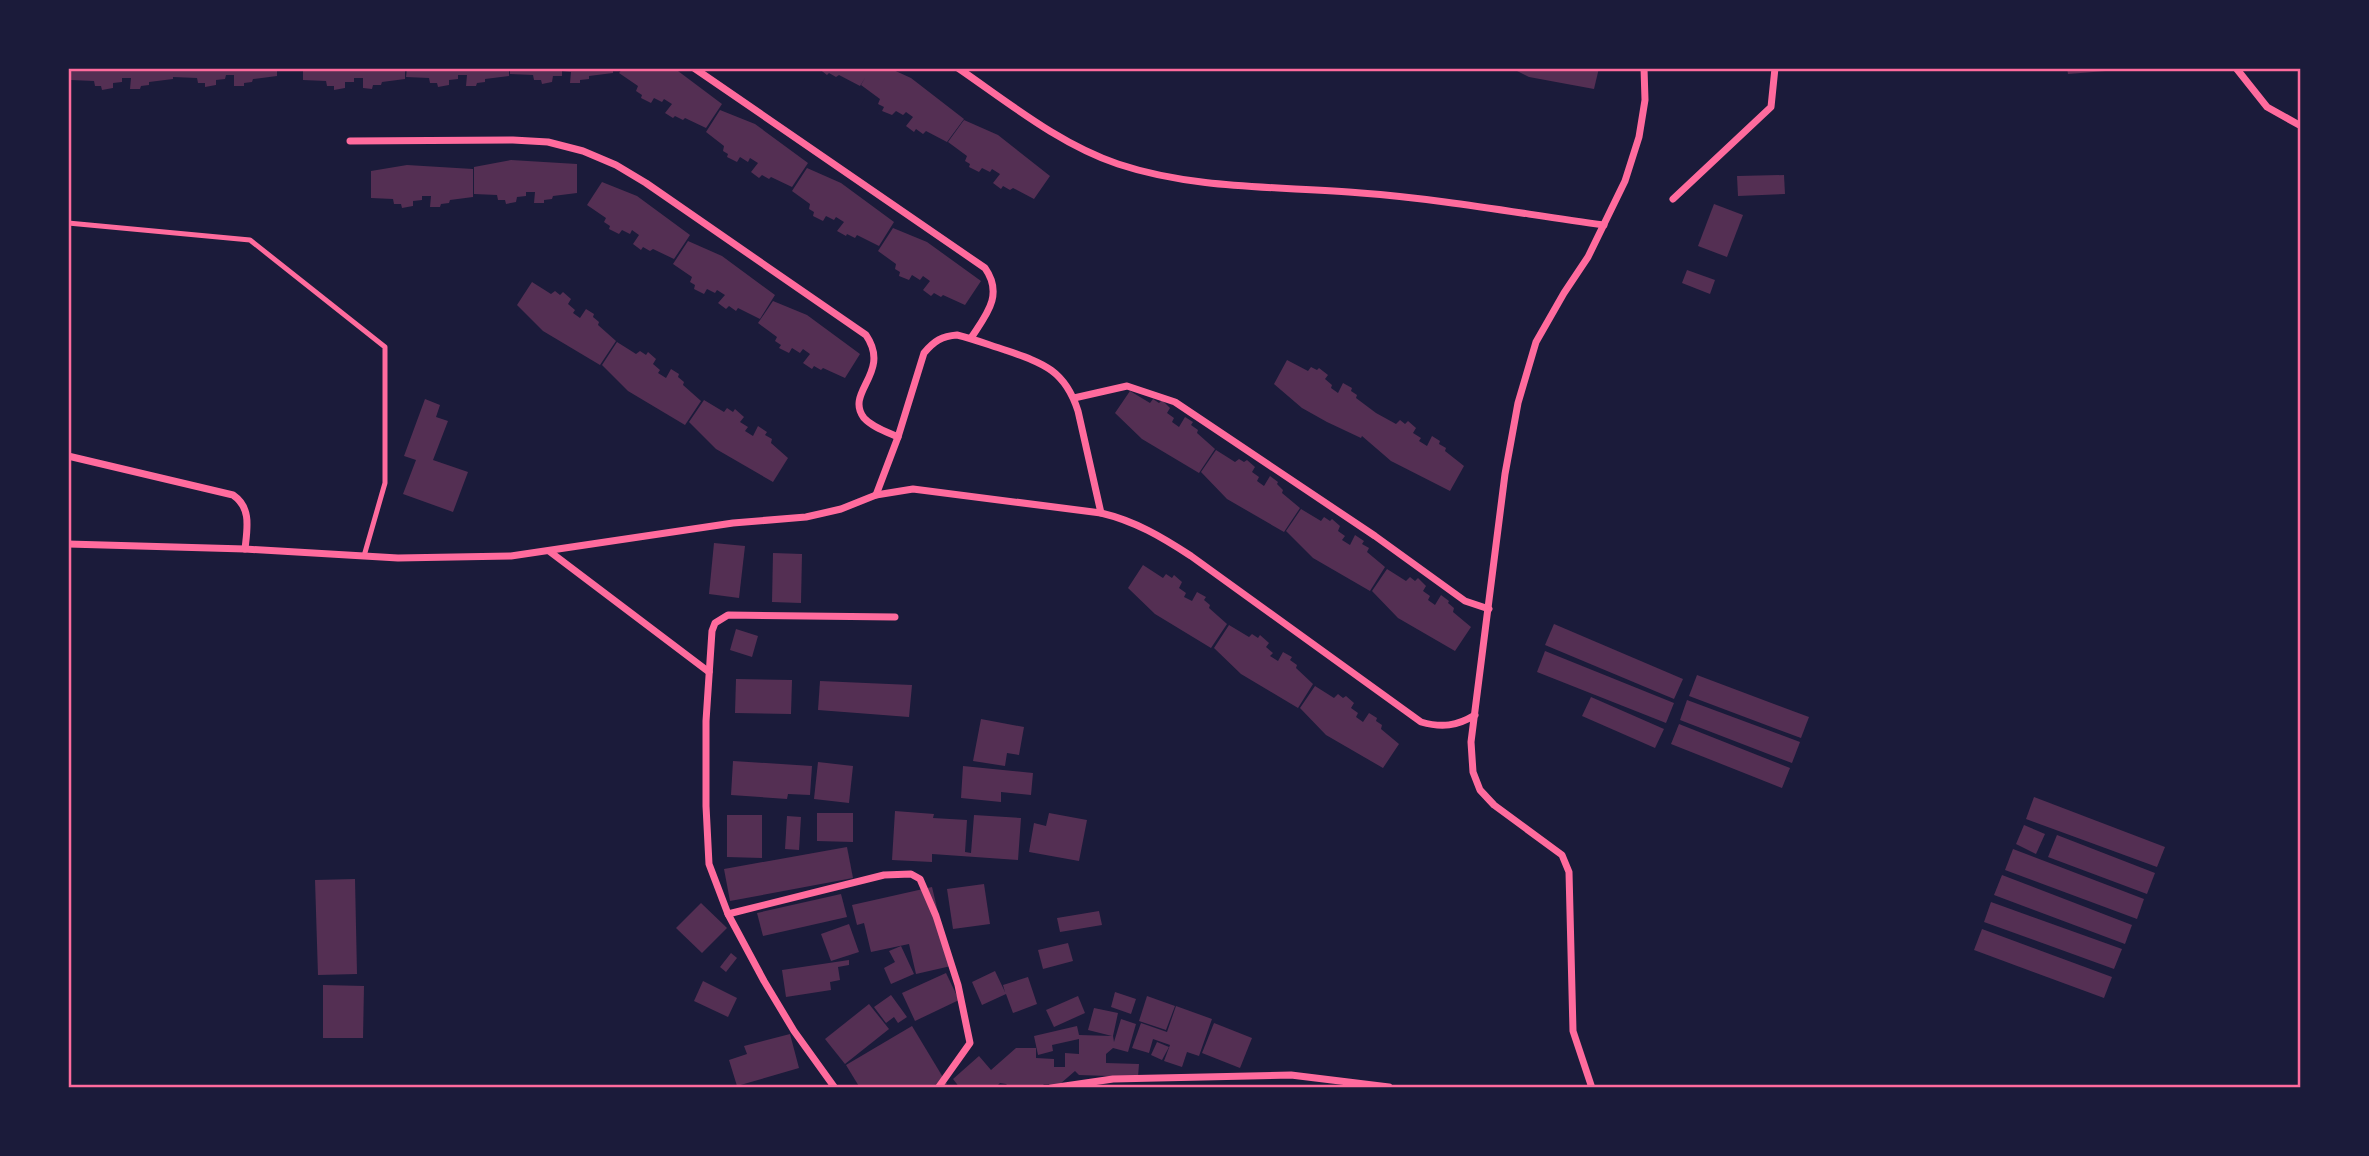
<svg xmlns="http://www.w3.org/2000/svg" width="2369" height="1156" font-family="Merriweather,serif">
  <rect width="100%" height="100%" fill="#1b1b3a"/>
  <g fill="#542f53">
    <polygon points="71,68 277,68 277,76 253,79 252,82 244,83 244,86 234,86 234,75 226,75 225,79 216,80 216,85 205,87 205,83 198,83 197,78 173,77 173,79 149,82 149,85 141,86 140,89 130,89 131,78 122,78 122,82 113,83 113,88 102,90 101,86 95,86 94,81 71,80"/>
    <polygon points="303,68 405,68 405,79 382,82 381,85 373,85 372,89 363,88 363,78 354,78 354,82 345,82 345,88 334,90 334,86 327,86 326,81 303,80"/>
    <polygon points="407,68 509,68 509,76 485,79 485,82 477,83 476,86 466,86 467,75 458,75 458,79 449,80 449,85 438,87 437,83 430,83 429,78 406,77"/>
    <polygon points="510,68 613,68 613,73 589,76 589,79 580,80 580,83 570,83 571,72 562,71 562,76 553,76 552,82 542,84 541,80 534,80 533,75 510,74"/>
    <polygon points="623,68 674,68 722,104 706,128 685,118 683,120 675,116 673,118 665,113 672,104 664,99 662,102 654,98 651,103 641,98 642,95 636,91 638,86 619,73"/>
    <polygon points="818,68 889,68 911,78 964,119 947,142 926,131 923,134 916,129 914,132 906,126 913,117 906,112 903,115 896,111 892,115 882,111 884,107 878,104 880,99 861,85 865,78 860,86 839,75 836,77 829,73 827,75"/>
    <polygon points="1511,68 1599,68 1594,89 1529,77"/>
    <polygon points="2067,68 2106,68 2106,71 2068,74"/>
    <polygon points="720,110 755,124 808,163 792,187 771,177 769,179 762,175 759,178 751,172 758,163 750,158 748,162 740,157 737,162 727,157 728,154 723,151 724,146 706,132"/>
    <polygon points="964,120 998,135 1050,176 1034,199 1013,188 1010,190 1003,186 1001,189 993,183 1000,174 992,169 990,172 982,168 979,172 969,167 970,164 965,161 967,156 948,142"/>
    <polygon points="511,160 577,164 577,193 553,196 552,199 544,200 544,203 534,203 535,192 526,192 526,196 517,197 516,202 506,204 505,200 498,200 497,195 474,194 474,167"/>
    <polygon points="407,165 473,169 473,197 450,200 449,203 441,204 440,207 430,207 431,196 422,196 422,200 413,201 413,206 402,208 401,204 394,204 393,199 371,198 371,171"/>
    <polygon points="807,168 841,183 894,222 879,246 857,235 855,238 847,234 846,236 837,231 844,222 836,217 834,220 826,216 823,221 813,216 814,212 809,209 810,204 792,191"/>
    <polygon points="1784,175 1785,194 1738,196 1737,176"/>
    <polygon points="602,182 637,196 690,235 674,259 653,249 650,251 643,247 641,250 633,244 639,235 632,230 630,234 622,230 619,234 609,229 610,226 604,222 606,218 587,205"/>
    <polygon points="1714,204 1743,215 1727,257 1698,246"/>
    <polygon points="893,228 927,242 981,281 965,305 943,295 941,297 934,293 931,296 923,290 930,281 923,276 920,280 912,275 909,280 899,276 900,272 895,269 896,264 878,251"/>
    <polygon points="688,241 722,256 775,295 760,319 738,308 736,311 729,306 726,309 718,303 725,295 717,290 715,293 707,289 704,294 694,289 695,285 690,282 692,277 673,264"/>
    <polygon points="1687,270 1715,280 1710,294 1682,283"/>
    <polygon points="532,282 551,294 555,291 560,295 563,292 571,299 568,304 575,310 573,313 580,318 586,309 594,314 593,317 599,322 598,325 616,341 600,365 543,331 517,305"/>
    <polygon points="773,301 807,315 860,354 845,378 823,368 821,370 814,366 812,369 803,363 810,354 803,349 800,353 792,348 789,353 779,348 781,345 775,341 777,337 758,323"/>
    <polygon points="617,342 636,354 640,351 646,355 648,352 656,359 653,364 660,370 658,373 666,378 671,369 679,374 678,377 684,382 683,385 701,401 685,425 628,391 602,365"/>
    <polygon points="1287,360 1308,371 1311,367 1317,370 1319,368 1328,375 1325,379 1332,385 1331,388 1338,393 1343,383 1352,388 1351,391 1357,395 1356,398 1376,413 1396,424 1400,420 1405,424 1408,421 1416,428 1413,433 1421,438 1419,441 1427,446 1432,436 1440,441 1439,444 1446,448 1445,451 1464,466 1450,491 1391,461 1362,436 1361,438 1327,422 1302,408 1274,384"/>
    <polygon points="1130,391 1150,403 1153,399 1159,403 1162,400 1170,408 1167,413 1174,418 1172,422 1179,427 1185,417 1193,422 1191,425 1198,430 1197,433 1215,449 1199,473 1142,439 1115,413"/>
    <polygon points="425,399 440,405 436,417 448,421 433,460 468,472 453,512 403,494 416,460 404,456"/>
    <polygon points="704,400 724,412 727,408 733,412 735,409 744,417 740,422 748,427 745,431 753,436 758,426 767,432 765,435 772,439 771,443 788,458 773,482 716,449 689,422"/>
    <polygon points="1216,450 1235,462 1239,459 1244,462 1247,460 1255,467 1252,472 1259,477 1257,481 1264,486 1270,476 1278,482 1277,484 1283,490 1282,493 1300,508 1284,532 1227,499 1201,472"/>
    <polygon points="1301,509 1321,521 1324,517 1330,521 1332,519 1340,526 1338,531 1345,536 1342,540 1350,545 1355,535 1364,541 1362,544 1369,548 1367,552 1385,567 1370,591 1313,558 1286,531"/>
    <polygon points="714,543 745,546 739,598 709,594"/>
    <polygon points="773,553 802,554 801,603 772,602"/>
    <polygon points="1143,565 1163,578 1166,574 1172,578 1174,575 1182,582 1179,588 1186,593 1184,597 1192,601 1197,592 1206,597 1204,600 1210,605 1209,608 1227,624 1211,648 1155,614 1128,588"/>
    <polygon points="1387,569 1406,581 1410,577 1415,581 1418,578 1426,586 1423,591 1430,596 1428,600 1435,605 1441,595 1449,601 1448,603 1454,608 1453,612 1471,627 1455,651 1398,618 1372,591"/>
    <polygon points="1554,624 1683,679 1674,699 1545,645"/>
    <polygon points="1229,625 1249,637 1252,634 1258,638 1260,635 1269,643 1266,647 1273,653 1270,656 1278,661 1283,652 1292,657 1290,660 1297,665 1296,668 1313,684 1298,708 1241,674 1214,648"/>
    <polygon points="736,629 758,636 752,657 730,650"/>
    <polygon points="1545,651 1674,703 1666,723 1537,672"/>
    <polygon points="1697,675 1809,717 1801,738 1689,696"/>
    <polygon points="736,679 792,680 791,714 735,713"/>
    <polygon points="820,681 912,685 909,717 818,710"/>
    <polygon points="1315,686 1334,698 1338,694 1343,698 1346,696 1354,703 1351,708 1358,713 1356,717 1363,722 1369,713 1377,718 1376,721 1382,725 1381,729 1399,744 1383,768 1326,735 1300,708"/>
    <polygon points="1591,697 1664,729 1655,748 1582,716"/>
    <polygon points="1687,700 1800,742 1792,763 1680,720"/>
    <polygon points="981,719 1024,727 1019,755 1007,753 1005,766 973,761"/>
    <polygon points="1679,724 1790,768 1782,788 1671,744"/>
    <polygon points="733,761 812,766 810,795 788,794 787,799 731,795"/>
    <polygon points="818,762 853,766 849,803 814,799"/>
    <polygon points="963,766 1033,773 1031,795 1001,792 1001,802 961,798"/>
    <polygon points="2034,797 2165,847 2157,867 2026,819"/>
    <polygon points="895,811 934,814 933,818 967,820 965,852 971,853 974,815 1021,818 1018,860 932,854 932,862 892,860"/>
    <polygon points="817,813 853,813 853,842 817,841"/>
    <polygon points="1049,813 1087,820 1079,861 1029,852 1034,823 1046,826"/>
    <polygon points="727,815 762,815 762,858 727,857"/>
    <polygon points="787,816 801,817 799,850 785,849"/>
    <polygon points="2024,825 2045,834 2036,854 2016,844"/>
    <polygon points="2057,835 2155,873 2147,894 2048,857"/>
    <polygon points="847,847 853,878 730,901 724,869"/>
    <polygon points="2013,849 2144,899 2137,919 2005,870"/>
    <polygon points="2002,875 2132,925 2125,944 1994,895"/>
    <polygon points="355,879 357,974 318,975 315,880"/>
    <polygon points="984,884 990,924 953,929 947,889"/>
    <polygon points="932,887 951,966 916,974 909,944 871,952 864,923 857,925 852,905"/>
    <polygon points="841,894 847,917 763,936 757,913"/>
    <polygon points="1991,902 2122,949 2114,969 1984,922"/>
    <polygon points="701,903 727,928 702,953 676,928"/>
    <polygon points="1099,911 1102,925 1060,932 1057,918"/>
    <polygon points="849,924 859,952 831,961 821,934"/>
    <polygon points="1982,929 2112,977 2104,998 1974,950"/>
    <polygon points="1068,943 1073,961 1043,969 1038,950"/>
    <polygon points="901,946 914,974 891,984 884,968 895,962 889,951"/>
    <polygon points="731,953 737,958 726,972 720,967"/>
    <polygon points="849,960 849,965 838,967 840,980 830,982 831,990 786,997 782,970"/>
    <polygon points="995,971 1005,992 1003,985 1028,977 1037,1004 1013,1013 1006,994 982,1005 972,982"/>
    <polygon points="946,973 959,1000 915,1021 902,993"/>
    <polygon points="703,981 737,998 728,1017 694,1001"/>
    <polygon points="323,985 364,986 363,1038 323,1038"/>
    <polygon points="1115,992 1136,999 1131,1014 1111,1007"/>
    <polygon points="891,995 907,1017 898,1023 894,1017 886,1023 874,1007"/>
    <polygon points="1078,996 1085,1013 1054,1027 1046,1010"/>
    <polygon points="1147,996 1175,1006 1166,1030 1139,1021"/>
    <polygon points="869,1004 889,1029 845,1064 825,1039"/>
    <polygon points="1176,1006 1212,1019 1199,1056 1187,1052 1182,1067 1164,1061 1170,1045 1153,1039 1149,1053 1132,1048 1141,1023 1167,1032"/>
    <polygon points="1094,1008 1118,1013 1113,1036 1114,1042 1121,1019 1136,1024 1128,1052 1113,1048 1106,1054 1106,1063 1139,1064 1138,1077 1079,1075 1075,1071 1060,1084 1044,1084 1040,1088 1010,1088 1006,1084 1000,1083 995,1088 960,1088 953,1079 979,1056 991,1070 1016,1048 1036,1048 1036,1058 1054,1059 1054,1067 1065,1067 1065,1053 1079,1054 1079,1039 1052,1045 1053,1051 1038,1055 1034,1036 1077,1026 1079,1035 1112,1036 1088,1030"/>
    <polygon points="1214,1023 1252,1038 1240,1068 1202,1053"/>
    <polygon points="912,1026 947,1084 940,1088 860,1088 846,1065"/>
    <polygon points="790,1034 799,1068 737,1086 729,1060 747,1054 744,1046"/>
    <polygon points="1157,1042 1169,1047 1162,1060 1151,1055"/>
  </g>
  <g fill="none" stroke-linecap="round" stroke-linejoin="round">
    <polyline stroke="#ff6b9d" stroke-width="5" points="68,223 250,240 385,347 385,483 364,556"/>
    <g stroke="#ff6b9d" stroke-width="7">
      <path d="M 694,68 L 985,268 C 1004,295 986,315 971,338"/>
      <path d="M 958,68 C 1009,103 1059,144 1118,164 C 1196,190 1280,186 1361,193 C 1442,199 1523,214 1604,225"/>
      <polyline points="2236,68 2267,107 2301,126"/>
      <path d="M 350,141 L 513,140 L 548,142 L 583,151 L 616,165 L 646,183 L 866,335 C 892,373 844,392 864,418 C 872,427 887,432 898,437"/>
      <polyline points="1673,199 1771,107 1775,68"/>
      <polyline points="1074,398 1127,386 1175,402 1375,536 1465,601 1489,609"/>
      <path d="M 68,456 L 233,495 C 252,508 247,529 245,549"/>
      <path d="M 876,495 L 898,437 L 924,353 C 934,341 942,336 957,335 C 974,339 989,345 1005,350 C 1043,363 1065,370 1078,411 L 1101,513"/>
      <path d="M 68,544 L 245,549 L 398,558 L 511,556 L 733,523 L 806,517 L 841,509 L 876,495 L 913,489 L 1101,513 C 1135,521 1162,537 1191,556 L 1421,722 C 1442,728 1457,726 1475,715"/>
      <polyline points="549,551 709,672"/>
      <polyline points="728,914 884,875 911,874 920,879 936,916 958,985 970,1043 938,1088"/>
      <polyline points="835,1088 794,1031 764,981 728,914 709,864 706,806 706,721 712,631 715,623 728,615 895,617"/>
      <polyline points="1051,1088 1113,1079 1291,1075 1389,1087"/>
      <polyline points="1592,1088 1573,1031 1569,872 1562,855 1494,805 1480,790 1473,772 1471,742 1505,474 1518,403 1536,342 1564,293 1588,257 1625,181 1639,137 1645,100 1644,68"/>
    </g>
  </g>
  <rect width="2369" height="1156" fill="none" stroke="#1b1b3a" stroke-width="140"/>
  <rect x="70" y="70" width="2229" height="1016" fill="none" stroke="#ff6b9d" stroke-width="2.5"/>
</svg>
